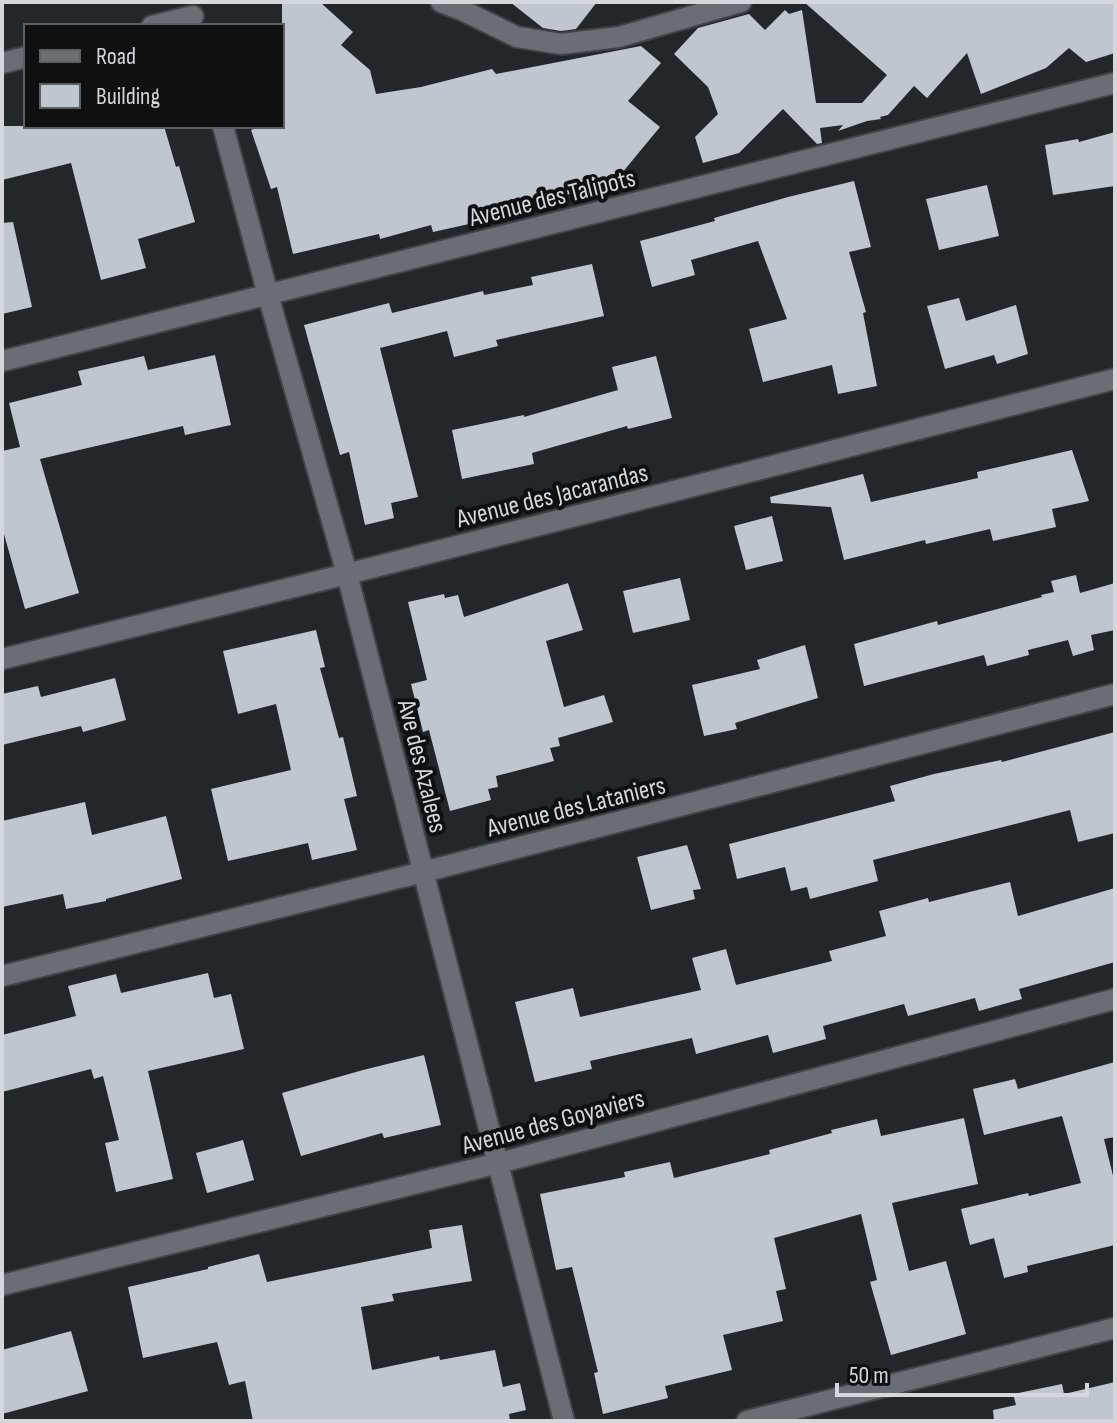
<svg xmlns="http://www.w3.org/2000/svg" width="1117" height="1423" font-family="'Sofia Sans Condensed',sans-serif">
  <rect width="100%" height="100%" fill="#22272c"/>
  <g fill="#c0c6cd">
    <polygon points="282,2 320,2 353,32 341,45 370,70 376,94 421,87 492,69 496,74 641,46 661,63 628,101 660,127 612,185 542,200 489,206 478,222 433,232 431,225 380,239 379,234 293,254 277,187 271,189 251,130 263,126 282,126"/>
    <polygon points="510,2 597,2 576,29 561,31 543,28"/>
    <polygon points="804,2 1115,2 1115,53 1086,62 1069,48 1046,68 981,94 967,53 927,98 914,86 888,115 880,117 881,119 867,121 838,131 843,125 820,128 822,143 817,144 783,109 739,153 703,163 695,137 718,114 708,87 674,54 698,28 749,14 765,30 785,10 789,14 802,10 816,103 862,103 887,75"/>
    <polygon points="2,126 164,126 176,167 179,166 195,222 138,239 146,268 101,280 71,163 2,180"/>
    <polygon points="1115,132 1115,186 1053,195 1045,145 1078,139 1079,142"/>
    <polygon points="854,181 871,247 849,252 866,312 863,313 877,386 838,394 832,365 763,382 749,329 787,319 758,241 691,260 695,275 652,287 640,241 715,221 714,218 788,197"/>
    <polygon points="987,185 999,236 939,250 926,199"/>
    <polygon points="13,222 32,307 2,314 2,223"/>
    <polygon points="592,264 604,316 496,340 498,346 454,357 447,331 380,348 418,497 391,503 394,518 365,525 349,452 340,455 304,325 389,303 392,313 483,291 484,295 533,285 531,277"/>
    <polygon points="959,298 966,321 1016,305 1028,354 997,364 994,355 945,369 927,306"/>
    <polygon points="215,355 231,425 185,435 183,426 40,459 79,593 25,609 2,527 2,451 20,447 9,403 82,385 78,371 144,356 148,370"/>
    <polygon points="656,356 672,418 628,429 627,426 532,453 534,464 462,479 452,430 524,415 524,417 618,390 612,367"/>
    <polygon points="1072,450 1089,501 1052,509 1056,527 993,541 990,529 926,544 925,540 844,560 831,507 771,503 770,497 863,474 871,502 978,478 977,472"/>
    <polygon points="772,516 783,561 746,570 734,526"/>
    <polygon points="1076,575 1080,593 1115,583 1115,630 1091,635 1094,650 1073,656 1068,640 1028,650 1029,655 987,666 984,655 864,686 854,644 937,621 938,625 1042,597 1041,595 1054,592 1051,581"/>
    <polygon points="680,578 690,620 633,633 623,591"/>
    <polygon points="568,583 583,630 546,641 564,707 604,695 613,722 558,738 560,746 550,748 554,761 496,776 498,787 488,789 491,800 450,811 429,730 423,732 411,684 427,680 408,602 444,594 445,598 458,595 464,617"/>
    <polygon points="316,630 325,667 320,668 339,738 343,737 357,796 344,799 357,850 312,860 308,843 228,861 211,789 291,770 276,704 238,714 223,651"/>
    <polygon points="805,645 818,698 735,723 737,729 704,736 692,685 760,669 757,660"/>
    <polygon points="115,678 126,720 83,732 81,726 2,745 2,694 38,686 41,697"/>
    <polygon points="1115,732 1115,833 1078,842 1070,810 873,860 878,881 810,899 807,887 791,891 785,867 737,879 729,844 895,801 890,786 934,774 1001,760 1002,762"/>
    <polygon points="85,802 92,835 166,816 182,879 106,899 106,901 66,909 63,894 2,907 2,821"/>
    <polygon points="687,845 701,889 693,890 695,899 651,910 637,857"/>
    <polygon points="1010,882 1018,916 1115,888 1115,962 1019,989 1022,999 979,1011 975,998 908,1016 904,1004 823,1026 826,1039 773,1053 768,1035 696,1054 692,1038 590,1061 592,1069 535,1082 515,1002 573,988 580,1017 701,990 692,958 726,949 736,985 832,961 829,951 886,936 879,911 928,898 929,902"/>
    <polygon points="208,973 214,998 231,994 244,1049 148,1071 173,1179 116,1192 105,1143 119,1140 103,1076 94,1079 91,1069 2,1092 2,1035 76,1016 68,986 116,974 121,993"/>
    <polygon points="424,1055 441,1125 384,1138 382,1133 301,1156 282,1093 363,1070"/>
    <polygon points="1115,1062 1115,1137 1104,1139 1115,1184 1115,1245 1027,1266 1028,1272 1004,1278 994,1238 970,1245 961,1209 1028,1193 1029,1196 1081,1183 1062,1116 984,1135 973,1089 1015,1079 1018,1089"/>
    <polygon points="964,1118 978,1184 892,1203 909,1271 946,1261 966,1334 891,1355 870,1282 877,1280 861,1214 774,1238 786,1289 776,1291 783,1321 723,1335 732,1370 665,1386 668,1398 603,1414 594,1373 598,1372 572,1267 556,1270 540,1194 625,1177 624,1172 670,1162 674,1178 770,1154 769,1150 832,1133 831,1130 877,1119 881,1136"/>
    <polygon points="243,1140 254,1180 207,1193 196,1153"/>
    <polygon points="462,1225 472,1281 392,1294 394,1301 361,1307 372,1370 439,1356 440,1360 495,1350 503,1387 520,1383 526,1410 509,1414 510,1421 253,1421 245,1381 229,1385 217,1342 143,1358 128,1287 208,1269 208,1267 259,1254 267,1282 432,1248 429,1230"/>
    <polygon points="71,1331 88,1391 2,1414 2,1350"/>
    <polygon points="1115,1382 1115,1421 994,1421 993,1410 1016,1405 1013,1394 1062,1384 1064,1394"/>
  </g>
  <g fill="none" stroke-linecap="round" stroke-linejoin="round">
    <g stroke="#404448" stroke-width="24">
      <g id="minor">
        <polyline points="441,2 464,11 517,37 561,44 619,37 741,2"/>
        <polyline points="152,26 193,16"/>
        <polyline points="2,63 26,57"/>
        <polyline points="223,126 268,295 347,574 564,1421"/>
        <polyline points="2,361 1115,83"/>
        <polyline points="2,659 347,574 1115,379"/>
        <polyline points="2,976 423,872 1115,694"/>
        <polyline points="2,1285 499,1163 1115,999"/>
        <polyline points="747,1421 1115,1328"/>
      </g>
    </g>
    <use href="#minor" stroke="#686e74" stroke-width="20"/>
  </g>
  <g text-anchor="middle" stroke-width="8" stroke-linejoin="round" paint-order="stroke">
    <g font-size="26" fill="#d4d7db" stroke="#0e1012">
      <text transform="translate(552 197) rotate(-14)" y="9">Avenue des Talipots</text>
      <text transform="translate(552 495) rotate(-14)" y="9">Avenue des Jacarandas</text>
      <text transform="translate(423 766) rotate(76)" y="9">Ave des Azalees</text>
      <text transform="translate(576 806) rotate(-14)" y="9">Avenue des Lataniers</text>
      <text transform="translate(553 1121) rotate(-15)" y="9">Avenue des Goyaviers</text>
    </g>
  </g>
  <rect width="1117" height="1423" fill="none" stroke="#d4d7db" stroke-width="8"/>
  <rect x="24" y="24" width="260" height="104" fill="#0e1012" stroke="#5d6062" stroke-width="2"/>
  <rect x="40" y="50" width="40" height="12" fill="#686e74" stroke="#5d6062" stroke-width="2"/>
  <text x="96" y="64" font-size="24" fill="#d4d7db">Road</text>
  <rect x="40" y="84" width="40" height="24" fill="#c0c6cd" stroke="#5d6062" stroke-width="2"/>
  <text x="96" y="104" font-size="24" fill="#d4d7db">Building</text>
  <path d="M837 1383v12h250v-12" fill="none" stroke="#d4d7db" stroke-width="4"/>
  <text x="849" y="1383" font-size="24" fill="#d4d7db" stroke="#0e1012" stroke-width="6" paint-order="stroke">50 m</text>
</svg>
